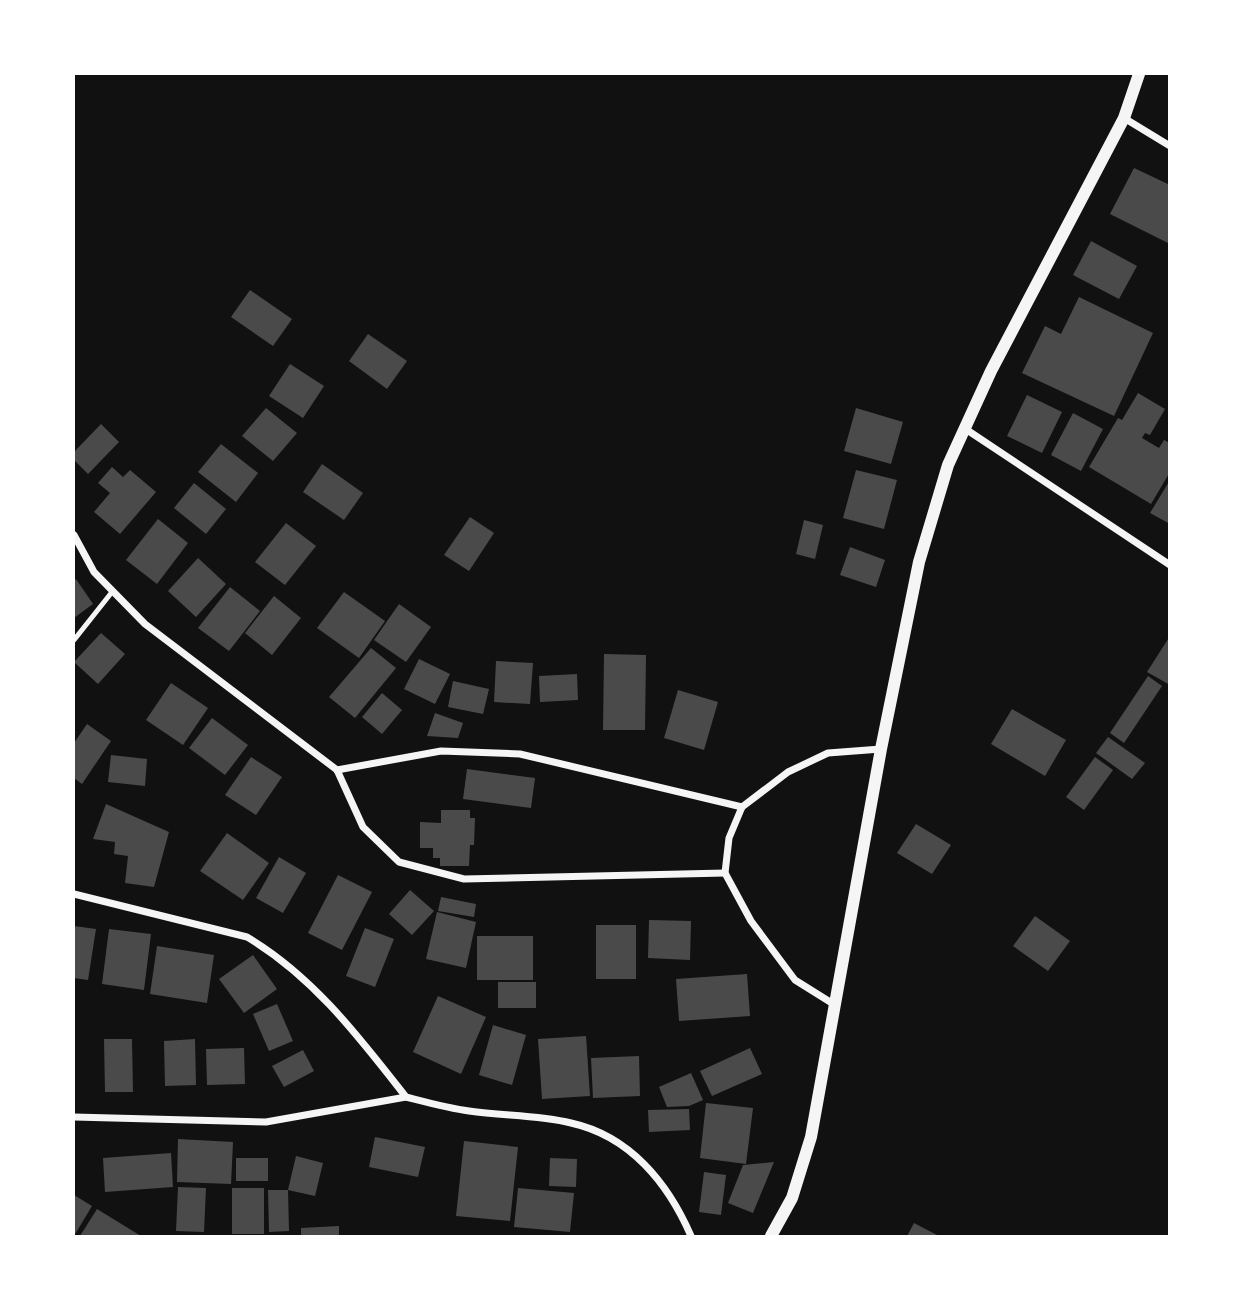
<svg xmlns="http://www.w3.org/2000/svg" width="1243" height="1310" font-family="Ubuntu,sans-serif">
  <rect width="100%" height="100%" fill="#111"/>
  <g fill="#4a4a4a">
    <polygon points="1134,168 1170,185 1170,244 1110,214"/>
    <polygon points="1091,241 1137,266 1119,299 1073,275"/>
    <polygon points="250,290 292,319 273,346 231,317"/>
    <polygon points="1079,297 1153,333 1114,416 1022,373 1045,326 1061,334"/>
    <polygon points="368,334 407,361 387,389 349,361"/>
    <polygon points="290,364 324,386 303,418 269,396"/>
    <polygon points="1138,393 1165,409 1150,435 1145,433 1142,438 1159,448 1164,440 1170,443 1170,472 1151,504 1089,467 1118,418 1122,420"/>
    <polygon points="1027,395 1062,412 1042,453 1007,436"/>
    <polygon points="266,408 297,433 273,461 242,436"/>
    <polygon points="856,408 903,422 891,464 844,451"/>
    <polygon points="1073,413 1103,429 1081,471 1051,455"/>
    <polygon points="101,424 119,442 88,474 74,460 74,452"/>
    <polygon points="221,444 258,473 236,502 198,472"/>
    <polygon points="322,464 363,493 344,520 303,492"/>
    <polygon points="112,467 123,477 130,470 156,492 120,534 94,512 110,493 98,483"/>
    <polygon points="856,470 897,480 884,529 843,518"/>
    <polygon points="1170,480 1170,524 1150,513"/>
    <polygon points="194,483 226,509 206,534 174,508"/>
    <polygon points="470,517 494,533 469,571 444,555"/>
    <polygon points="158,519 188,543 157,584 126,560"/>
    <polygon points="804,520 823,525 815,559 796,554"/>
    <polygon points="286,523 316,546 285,585 255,562"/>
    <polygon points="850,547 885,560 876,587 840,575"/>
    <polygon points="198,558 226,584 196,617 168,591"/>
    <polygon points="76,579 93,604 74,618 74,581"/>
    <polygon points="230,587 260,611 229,651 198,628"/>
    <polygon points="344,592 385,621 359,658 317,628"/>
    <polygon points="274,596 301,618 272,655 245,633"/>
    <polygon points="399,604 431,627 406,662 374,640"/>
    <polygon points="101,633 125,654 98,684 74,662"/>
    <polygon points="1170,636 1170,685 1147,672"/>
    <polygon points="371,648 396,668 355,718 329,697"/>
    <polygon points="604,654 646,655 645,730 603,730"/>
    <polygon points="419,659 450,674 435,704 404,689"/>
    <polygon points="496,661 533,663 530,704 494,702"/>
    <polygon points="577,674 578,700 540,702 539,676"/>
    <polygon points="1148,676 1162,686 1124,743 1110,733"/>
    <polygon points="453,681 489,689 483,714 448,707"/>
    <polygon points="171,683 208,708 183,745 146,720"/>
    <polygon points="678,690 718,702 704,750 664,738"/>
    <polygon points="382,693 402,710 382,734 362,717"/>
    <polygon points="1012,709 1066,740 1045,776 991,744"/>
    <polygon points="435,713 463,723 458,738 427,736"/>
    <polygon points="212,718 248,745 225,775 189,748"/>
    <polygon points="87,724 111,741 82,784 74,778 74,743"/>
    <polygon points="1108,737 1145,763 1132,779 1096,753"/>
    <polygon points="111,755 147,759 145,786 108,782"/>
    <polygon points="251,757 282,777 256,815 225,795"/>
    <polygon points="1095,757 1113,770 1084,810 1066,797"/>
    <polygon points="467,769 535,778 531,808 463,799"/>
    <polygon points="106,804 169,832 154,887 125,883 128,856 114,854 115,842 93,839"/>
    <polygon points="441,810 470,810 470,818 475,818 474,845 470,845 469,866 440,866 440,858 433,858 433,848 420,848 420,822 441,823"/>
    <polygon points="916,824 951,845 932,874 897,853"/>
    <polygon points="227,833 269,863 243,900 200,871"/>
    <polygon points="279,857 306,873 283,913 256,898"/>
    <polygon points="338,875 372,892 342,950 308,933"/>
    <polygon points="410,890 434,911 412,935 389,914"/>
    <polygon points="441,897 476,904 474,917 438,911"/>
    <polygon points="437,912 476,922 466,968 426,959"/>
    <polygon points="1035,916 1070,941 1048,971 1013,946"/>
    <polygon points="649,920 691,921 690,960 648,958"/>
    <rect x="596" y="925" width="40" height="54"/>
    <polygon points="74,926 96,929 88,980 74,978"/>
    <polygon points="365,928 394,939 375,987 346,976"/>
    <polygon points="109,929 151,934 144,990 102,984"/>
    <rect x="477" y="936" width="56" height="44"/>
    <polygon points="157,946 214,955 207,1003 150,994"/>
    <polygon points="253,955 277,989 244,1013 219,979"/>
    <polygon points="747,974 750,1016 679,1021 676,979"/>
    <rect x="498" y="982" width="38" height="26"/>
    <polygon points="438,996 486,1017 461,1074 413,1052"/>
    <polygon points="277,1004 293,1041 269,1051 253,1014"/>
    <polygon points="493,1025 526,1035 512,1085 479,1075"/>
    <polygon points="586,1036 590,1096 542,1099 538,1039"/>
    <polygon points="104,1039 132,1039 133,1092 105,1092"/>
    <polygon points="195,1039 196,1085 165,1086 164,1041"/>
    <polygon points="244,1048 245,1084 207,1085 206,1049"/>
    <polygon points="750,1048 762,1074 712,1096 700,1071"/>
    <polygon points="303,1050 314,1071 284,1087 272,1066"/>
    <polygon points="639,1056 640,1096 593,1098 591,1058"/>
    <polygon points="691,1073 703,1100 689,1106 667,1107 659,1087"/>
    <polygon points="706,1103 753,1108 746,1164 700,1158"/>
    <polygon points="689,1109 690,1130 649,1132 648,1110"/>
    <polygon points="375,1137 425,1147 418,1177 369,1167"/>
    <polygon points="178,1139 233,1142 231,1184 177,1182"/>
    <polygon points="464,1141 518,1147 510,1221 456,1216"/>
    <polygon points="171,1153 173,1187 105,1192 103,1158"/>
    <polygon points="296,1156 323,1163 315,1196 288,1190 289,1231 269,1232 268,1190 288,1190"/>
    <rect x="236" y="1158" width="32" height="23"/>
    <polygon points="550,1158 577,1159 576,1187 549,1186"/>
    <polygon points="774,1162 753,1213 728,1203 743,1165"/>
    <polygon points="704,1172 726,1175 721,1215 699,1212"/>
    <polygon points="178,1187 206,1188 204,1232 176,1231"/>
    <rect x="232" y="1188" width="32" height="46"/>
    <polygon points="518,1188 574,1193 570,1232 514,1227"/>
    <polygon points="74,1195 92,1206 74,1236"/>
    <polygon points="97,1209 141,1236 80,1236"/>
    <polygon points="914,1223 939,1236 907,1236"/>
    <polygon points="339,1226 339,1236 301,1236 301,1228"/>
  </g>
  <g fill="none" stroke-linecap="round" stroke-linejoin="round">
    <polyline stroke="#f5f5f5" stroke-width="5" points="74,640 112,592"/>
    <g stroke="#f5f5f5" stroke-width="7">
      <polyline points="1124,118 1170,146"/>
      <polyline points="964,428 1170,565"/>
      <polyline points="74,535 94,572 145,624 337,770 363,827 399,862 464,879 725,873"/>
      <polyline points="337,770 441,751 520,754 742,807"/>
      <path d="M 74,894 L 247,937 C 313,976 359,1037 406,1097 C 426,1102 448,1108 469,1111 C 503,1116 538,1115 571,1123 C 630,1136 668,1183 691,1236"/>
      <polyline points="835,1005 795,980 751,921 725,873 729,838 742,807 788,772 828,753 881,749"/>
      <polyline points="74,1117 266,1122 406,1097"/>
    </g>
    <polyline stroke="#f5f5f5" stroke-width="12" points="771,1236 792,1198 811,1137 881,749 919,562 948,465 991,371 1124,118 1139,74"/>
  </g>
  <rect width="1243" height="1310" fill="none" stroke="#ffffff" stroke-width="150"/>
</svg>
